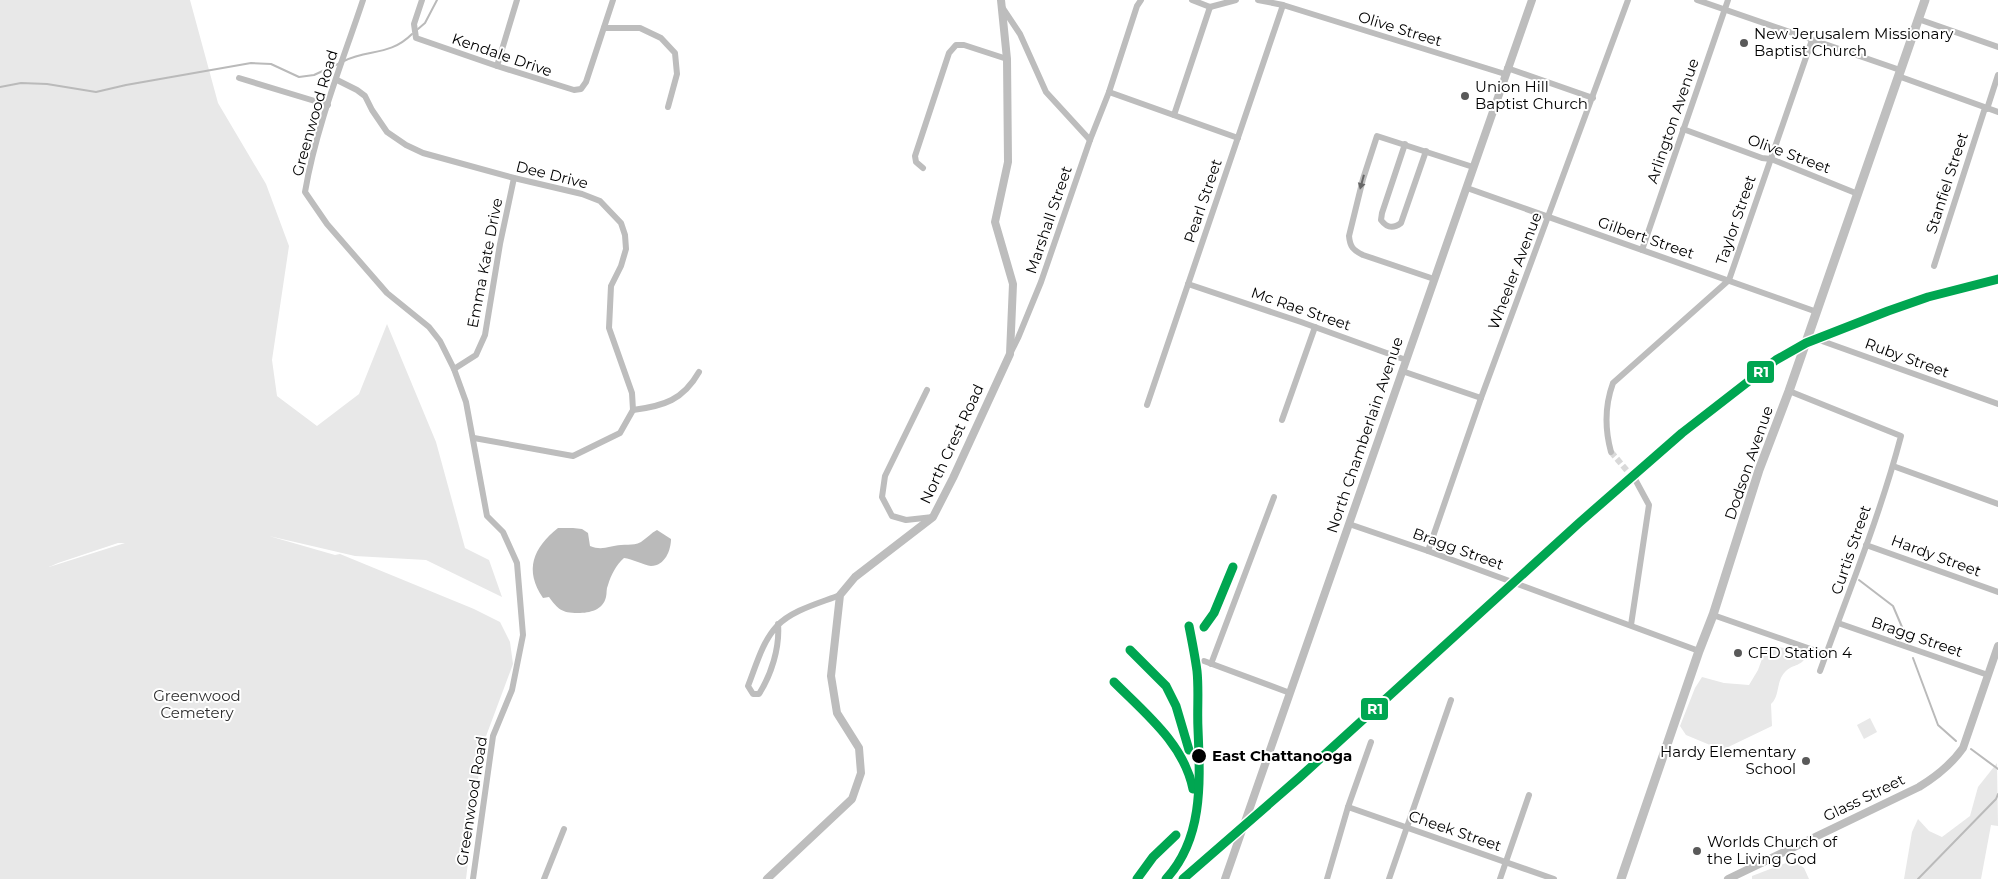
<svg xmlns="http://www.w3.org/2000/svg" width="1998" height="879" font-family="Montserrat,sans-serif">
  <rect width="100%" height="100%" fill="#fff"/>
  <g fill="#e8e8e8" fill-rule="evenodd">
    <path d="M 0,0 L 190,0 L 218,103 L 266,184 L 289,246 L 272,360 L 277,396 L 317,426 L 359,394 L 387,324 L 436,442 L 465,548 L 489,560 L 502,597 L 426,560 L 355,556 L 269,536 L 335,555 L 340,554 L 474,609 L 500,622 L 510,642 L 513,664 L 482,747 L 466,879 L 0,879 ZM 118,543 L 125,543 L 49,567 L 58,563 Z"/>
    <path d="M 1767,645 L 1808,652 C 1803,668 1793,663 1785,672 C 1776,681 1780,696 1771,704 L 1772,726 L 1722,750 L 1686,735 L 1680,726 L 1695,688 L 1702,677 L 1724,683 L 1749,685 L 1758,670 Z"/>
    <polygon points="1870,718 1877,732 1864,739 1857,725"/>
    <polygon points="1997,763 1998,826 1991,825 1981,879 1904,879 1912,832 1918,819 1929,831 1942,837 1970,816 1978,787"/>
    <polygon points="1794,860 1804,868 1809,879 1752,879 1752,876"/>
  </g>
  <path fill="#bababa" d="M 558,528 L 573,528 L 582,529 L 588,533 L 590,546 C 602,551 609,546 621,545 C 629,544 634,546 641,542 C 647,538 651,533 657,530 L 671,539 C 671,550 665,566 651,566 C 644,565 632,559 624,558 C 616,565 611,575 608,585 C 606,589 607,593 606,597 C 603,610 590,613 578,613 C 561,613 558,609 549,597 L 543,598 C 524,570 533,548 558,528 Z"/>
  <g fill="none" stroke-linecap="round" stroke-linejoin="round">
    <g stroke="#bababa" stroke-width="2">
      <polyline points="418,29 425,23 437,0"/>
      <path d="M 344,61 C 369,49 390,56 412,34"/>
      <polyline points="0,87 21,83 47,84 96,92 126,85 251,63 271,64 299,77 314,75 340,63"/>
      <polyline points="1859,580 1893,606 1908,641"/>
      <polyline points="1913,658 1938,725 1956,741"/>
      <polyline points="1971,749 1998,769"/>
      <polyline points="1918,879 1996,799 1998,794"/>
    </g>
    <polyline stroke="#d9d9d9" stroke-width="6" stroke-dasharray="6 3" stroke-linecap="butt" points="1611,452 1636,481"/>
    <g stroke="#bdbdbd" stroke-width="6">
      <path d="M 363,0 C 342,63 316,127 305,192 L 327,224 L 387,293 L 429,327 L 440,341 L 454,369 L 466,402 L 487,516 L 503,532 L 517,563 L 523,635 L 512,690 L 493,736 L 473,879"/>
      <polyline points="422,0 414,24 416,38 497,66 574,90 581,89 586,82 613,0"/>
      <polyline points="1192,0 1210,7 1236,0"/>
      <polyline points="1258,0 1283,5 1505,74"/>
      <polyline points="1697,0 1900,70"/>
      <polyline points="1002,7 1020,34 1046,92 1090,140"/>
      <polyline points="1918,19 1998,47"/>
      <polyline points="604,28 640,28 661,38 675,53 677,74 668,107"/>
      <polyline points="497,66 517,0"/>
      <polyline points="1507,68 1593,98"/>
      <polyline points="1898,76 1998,112"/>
      <polyline points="239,78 328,105"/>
      <polyline points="337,80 357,90 365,96 372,110 387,132 406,145 423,153 514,178 582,194 600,201 621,223 625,235 626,249 621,266 611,286 609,328 632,393 633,410 620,433 573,456 474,438"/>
      <polyline points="1109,92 1238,138"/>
      <polyline points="1987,109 1998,75"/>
      <polyline points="1174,115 1210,7"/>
      <polyline points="1683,129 1762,158 1771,159 1858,194"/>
      <path d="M 1405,144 L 1382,213 L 1381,220 C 1387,228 1393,229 1401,223 L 1426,151"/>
      <polyline points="923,168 916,162 915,156 949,53 956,45 964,45 1007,59"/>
      <polyline points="1467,188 1817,312"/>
      <polyline points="1642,250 1728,0"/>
      <polyline points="1934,266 1985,108"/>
      <path d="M 1434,279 L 1363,255 C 1353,250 1350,247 1349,236 L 1363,179 L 1377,136 L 1473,167"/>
      <polyline points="1188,284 1301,322 1406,360"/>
      <polyline points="1808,336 1998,404"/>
      <polyline points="1011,352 1018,338 1041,282 1090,140 1109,92 1137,6 1141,0"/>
      <polyline points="454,369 476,355 485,335 500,244 514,178"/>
      <polyline points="1402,371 1481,398"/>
      <polyline points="927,390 885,476 882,497 892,516 906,520 933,517"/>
      <path d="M 1789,391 L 1901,436 C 1880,516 1848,593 1820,671"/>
      <polyline points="1147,405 1283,5"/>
      <path d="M 633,410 C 664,406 683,400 699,372"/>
      <polyline points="1282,420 1315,327"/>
      <path d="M 1611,452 C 1605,430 1605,405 1613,383 L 1729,280 L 1812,40"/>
      <polyline points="1893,466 1998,504"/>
      <polyline points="1349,524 1428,551 1699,651"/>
      <polyline points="1866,545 1998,592"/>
      <polyline points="1428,551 1481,398 1628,0"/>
      <polyline points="1713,615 1825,654"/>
      <polyline points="1838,623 1988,675"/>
      <path d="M 778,624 C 780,648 771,675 759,694 L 753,694 L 748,686 C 756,666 762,642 777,626 C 792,610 820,603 840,595"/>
      <polyline points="1631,625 1649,505 1636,481"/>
      <polyline points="1204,661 1290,693"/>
      <polyline points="1211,664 1274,497"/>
      <polyline points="1348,807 1554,879"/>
      <polyline points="544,879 564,829"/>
      <polyline points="1327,879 1348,807 1371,742"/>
      <polyline points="1389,879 1451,700"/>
      <polyline points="1500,879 1529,795"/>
    </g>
    <g stroke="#bdbdbd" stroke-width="8">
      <polyline points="767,879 852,799 861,773 859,748 837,713 831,676 840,595 855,577 933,517 953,478 1010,354 1013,284 995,222 1008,162 1007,59 1001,0"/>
      <polyline points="1225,879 1532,0"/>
      <path d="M 1728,879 L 1919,787 C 1937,776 1951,765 1963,748 L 1998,646"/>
    </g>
    <polyline stroke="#bfbfbf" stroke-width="9" points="1621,879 1699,651 1713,615 1759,470 1789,391 1925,0"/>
    <g stroke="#fff" stroke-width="12">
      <g id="rail-1">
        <polyline points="1204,627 1214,613 1233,567"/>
        <polyline points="1130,650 1166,686 1176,706 1189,750"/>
        <path d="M 1114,682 C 1145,713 1184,744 1193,789"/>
        <polyline points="1137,879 1153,857 1176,835"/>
        <path d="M 1166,879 C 1204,838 1200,780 1198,729 C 1197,710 1199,690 1197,671 C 1195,656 1192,641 1189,626"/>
        <polyline points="1183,879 1300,777 1579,523 1682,433 1776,360 1806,343 1888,311 1928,297 1998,279"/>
      </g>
    </g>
    <use href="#rail-1" stroke="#00a651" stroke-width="9"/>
  </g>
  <defs><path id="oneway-solid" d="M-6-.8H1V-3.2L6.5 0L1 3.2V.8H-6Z" transform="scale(1.25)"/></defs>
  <use fill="#686868" href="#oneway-solid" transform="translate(1362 182) rotate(105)"/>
  <g fill="#595959" stroke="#fff" stroke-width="2">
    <circle cx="1744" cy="43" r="5"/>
    <circle cx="1465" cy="96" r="5"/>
    <circle cx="1738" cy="653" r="5"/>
    <circle cx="1806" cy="761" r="5"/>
    <circle cx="1697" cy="851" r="5"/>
  </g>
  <circle fill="#000" stroke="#fff" stroke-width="2" cx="1199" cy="756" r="8"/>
  <g text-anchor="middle" stroke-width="4" stroke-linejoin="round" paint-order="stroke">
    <g font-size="15" fill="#000" stroke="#fff">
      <text transform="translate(1400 29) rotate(17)" y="5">Olive Street</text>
      <text transform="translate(502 55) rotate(19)" y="5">Kendale Drive</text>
      <text transform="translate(315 113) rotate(-74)" y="5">Greenwood Road</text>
      <text transform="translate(1673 121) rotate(-71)" y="5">Arlington Avenue</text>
      <text transform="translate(1789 154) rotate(20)" y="5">Olive Street</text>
      <text transform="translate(552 175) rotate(14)" y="5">Dee Drive</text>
      <text transform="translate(1947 183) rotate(-72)" y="5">Stanfiel Street</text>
      <text transform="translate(1203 201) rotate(-71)" y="5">Pearl Street</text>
      <text transform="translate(1049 220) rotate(-71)" y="5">Marshall Street</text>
      <text transform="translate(1736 220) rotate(-71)" y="5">Taylor Street</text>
      <text transform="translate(1646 238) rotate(19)" y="5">Gilbert Street</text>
      <text transform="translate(485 263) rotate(-79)" y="5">Emma Kate Drive</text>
      <text transform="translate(1515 271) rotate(-69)" y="5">Wheeler Avenue</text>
      <text transform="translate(1301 309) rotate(19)" y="5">Mc Rae Street</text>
      <text transform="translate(1907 358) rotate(20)" y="5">Ruby Street</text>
      <text transform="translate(1365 435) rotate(-71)" y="5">North Chamberlain Avenue</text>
      <text transform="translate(952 444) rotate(-65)" y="5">North Crest Road</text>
      <text transform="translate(1749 463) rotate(-71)" y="5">Dodson Avenue</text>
      <text transform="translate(1458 549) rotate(20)" y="5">Bragg Street</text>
      <text transform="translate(1851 550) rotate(-71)" y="5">Curtis Street</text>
      <text transform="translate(1936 556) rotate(20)" y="5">Hardy Street</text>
      <text transform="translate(1917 637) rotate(19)" y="5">Bragg Street</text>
      <text transform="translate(1864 798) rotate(-26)" y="5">Glass Street</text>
      <text transform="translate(472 801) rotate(-81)" y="5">Greenwood Road</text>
      <text transform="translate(1455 831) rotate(19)" y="5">Cheek Street</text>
    </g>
    <g font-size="15" fill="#000" stroke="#fff" text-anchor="start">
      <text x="1754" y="39">New Jerusalem Missionary<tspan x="1754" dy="17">Baptist Church</tspan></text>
      <text x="1475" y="92">Union Hill<tspan x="1475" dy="17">Baptist Church</tspan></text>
      <text x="1748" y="658">CFD Station 4</text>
      <text x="1796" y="757" text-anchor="end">Hardy Elementary<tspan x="1796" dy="17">School</tspan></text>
      <text x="1707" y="847">Worlds Church of<tspan x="1707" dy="17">the Living God</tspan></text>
    </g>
    <g font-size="15" fill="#2d2d2d" stroke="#fff">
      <text x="197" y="701">Greenwood<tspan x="197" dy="17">Cemetery</tspan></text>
    </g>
    <g font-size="15" font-weight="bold" fill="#000" stroke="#fff" text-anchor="start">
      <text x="1212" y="761">East Chattanooga</text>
    </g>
  </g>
  <g stroke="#fff" stroke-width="2">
    <rect x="1746" y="360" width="29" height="24" rx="5" fill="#00a651"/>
    <rect x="1360" y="697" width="29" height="24" rx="5" fill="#00a651"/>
  </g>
  <g font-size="14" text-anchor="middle" font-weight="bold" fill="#fff">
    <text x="1761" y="377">R1</text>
    <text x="1375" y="714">R1</text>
  </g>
</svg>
